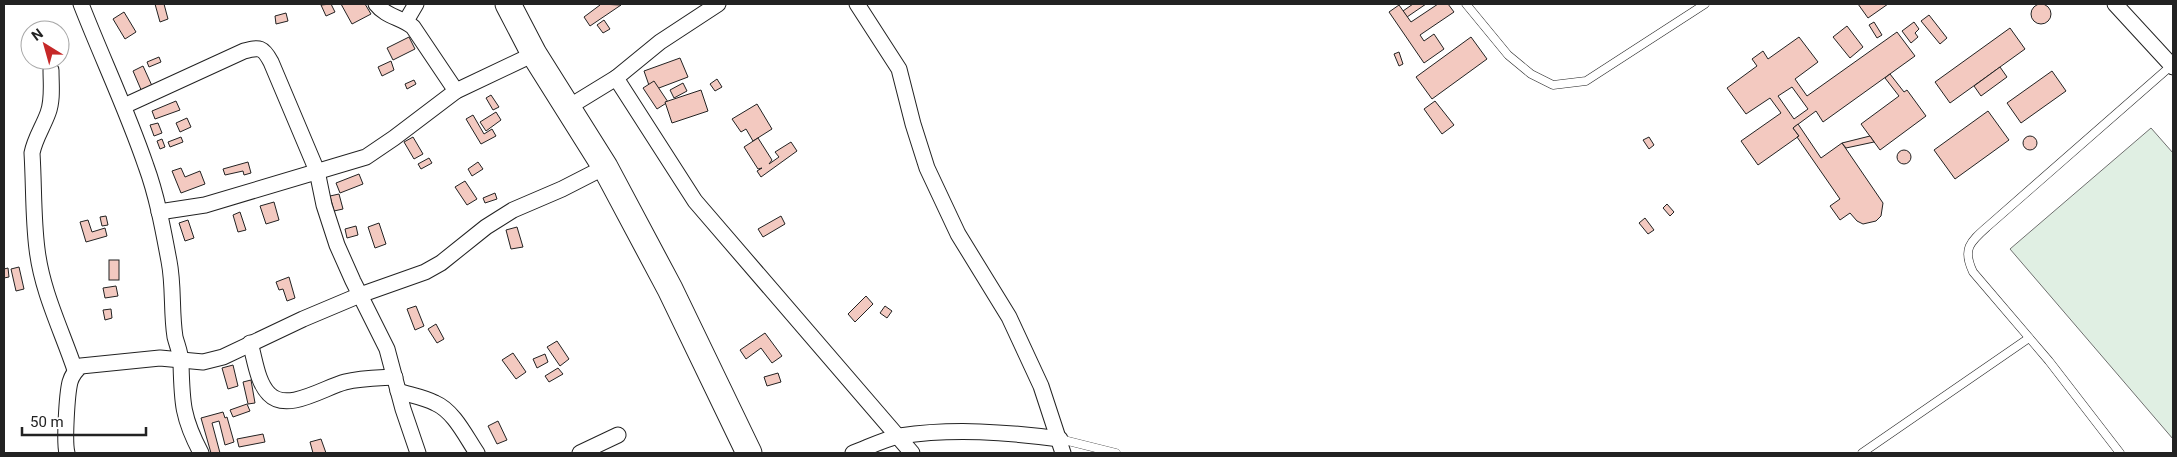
<svg xmlns="http://www.w3.org/2000/svg" width="2177" height="457" font-family="Roboto,sans-serif">
  <rect width="100%" height="100%" fill="#fff"/>
  <polygon fill="#e0efe3" stroke="#6f6f6f" points="2151,128 2173,153 2173,439 2010,249"/>
  <g fill="#f3c9c0" stroke="#222" fill-rule="evenodd">
    <circle cx="2041" cy="14" r="10"/>
    <polygon points="155,4 164,4 168,19 160,22"/>
    <polygon points="331,4 335,12 326,16 321,5"/>
    <polygon points="341,4 365,4 371,14 352,24"/>
    <polygon points="599,4 621,5 590,26 584,17 600,5"/>
    <polygon points="1413,4 1426,4 1407,17 1403,11"/>
    <polygon points="1438,4 1448,4 1454,12 1420,35 1424,41 1434,34 1444,49 1424,63 1389,12 1399,5 1411,22"/>
    <polygon points="1858,4 1888,4 1868,18"/>
    <polygon points="124,12 136,32 125,39 113,19"/>
    <polygon points="286,13 288,21 276,24 275,16"/>
    <polygon points="1929,15 1947,38 1940,44 1921,21"/>
    <polygon points="604,20 610,29 603,33 597,25"/>
    <polygon points="1874,22 1882,35 1877,38 1869,25"/>
    <polygon points="1914,22 1919,29 1915,33 1918,37 1911,43 1902,31"/>
    <polygon points="1847,26 1863,47 1850,58 1833,37"/>
    <polygon points="2010,28 2025,49 1950,103 1935,82"/>
    <path d="M 1897,32 L 1915,56 L 1823,122 L 1816,111 L 1793,128 L 1799,136 L 1758,165 L 1741,141 L 1781,113 L 1770,98 L 1746,114 L 1727,88 L 1757,66 L 1752,59 L 1763,51 L 1768,59 L 1799,37 L 1818,62 L 1795,79 L 1807,96 ZM 1792,87 L 1808,109 L 1794,119 L 1778,96 Z"/>
    <polygon points="409,37 415,49 393,60 387,48"/>
    <polygon points="1471,37 1487,59 1432,99 1416,77"/>
    <polygon points="1399,52 1403,64 1399,66 1394,54"/>
    <polygon points="159,57 161,62 149,67 147,62"/>
    <polygon points="680,58 688,77 651,91 644,71"/>
    <polygon points="391,61 394,70 382,76 378,67"/>
    <polygon points="143,66 153,88 142,92 133,71"/>
    <polygon points="2000,67 2007,77 1981,96 1974,86"/>
    <polygon points="2052,71 2066,91 2021,123 2007,103"/>
    <polygon points="1890,74 1904,92 1907,90 1926,116 1880,150 1861,124 1899,96 1885,78"/>
    <polygon points="717,79 722,87 715,91 710,84"/>
    <polygon points="414,80 416,84 407,89 405,84"/>
    <polygon points="654,81 668,102 657,109 643,88"/>
    <polygon points="683,83 687,91 674,98 670,90"/>
    <polygon points="701,90 708,111 672,123 665,102"/>
    <polygon points="491,95 499,107 493,110 486,98"/>
    <polygon points="176,101 180,110 155,119 152,111"/>
    <polygon points="1435,101 1454,125 1442,134 1424,109"/>
    <polygon points="757,104 772,129 753,141 746,129 741,132 732,119"/>
    <polygon points="1988,111 2009,140 1955,179 1934,150"/>
    <polygon points="496,112 501,120 486,131 480,122"/>
    <polygon points="473,115 484,134 492,129 496,136 481,144 466,119"/>
    <polygon points="187,118 191,127 180,132 176,123"/>
    <polygon points="158,123 162,133 154,136 150,125"/>
    <polygon points="1798,124 1821,158 1842,143 1883,203 1881,216 1876,221 1863,224 1857,221 1850,213 1840,220 1830,206 1840,199 1797,137 1799,136 1793,128"/>
    <polygon points="1870,136 1874,142 1846,148 1842,143"/>
    <circle cx="2030" cy="143" r="7"/>
    <polygon points="181,137 183,142 170,147 168,142"/>
    <polygon points="413,137 423,154 414,159 404,142"/>
    <polygon points="1649,137 1654,145 1649,149 1643,140"/>
    <polygon points="758,138 772,160 769,164 779,157 775,152 791,142 797,151 761,177 757,171 762,168 758,169 744,147"/>
    <polygon points="162,139 165,147 160,149 157,141"/>
    <circle cx="1904" cy="157" r="7"/>
    <polygon points="429,158 432,163 421,169 418,164"/>
    <polygon points="248,162 251,173 244,175 243,171 225,175 223,169"/>
    <polygon points="478,162 483,169 472,176 468,169"/>
    <polygon points="181,168 185,177 200,171 205,184 181,193 172,171"/>
    <polygon points="359,174 363,184 340,193 336,183"/>
    <polygon points="465,181 477,199 467,205 455,187"/>
    <polygon points="495,193 497,199 485,203 483,198"/>
    <polygon points="339,194 343,209 334,211 330,196"/>
    <polygon points="274,202 279,220 266,224 260,206"/>
    <polygon points="1667,204 1674,212 1670,216 1663,208"/>
    <polygon points="240,212 246,230 238,232 233,215"/>
    <polygon points="106,216 108,225 102,226 100,217"/>
    <polygon points="781,216 785,224 763,237 758,229"/>
    <polygon points="1645,218 1654,230 1648,234 1639,223"/>
    <polygon points="88,220 92,232 105,228 107,236 86,242 80,222"/>
    <polygon points="188,220 194,238 185,241 179,223"/>
    <polygon points="379,223 386,244 375,248 368,227"/>
    <polygon points="356,226 358,235 347,238 345,229"/>
    <polygon points="517,227 523,247 511,249 506,230"/>
    <rect x="109" y="260" width="10" height="20"/>
    <polygon points="19,267 24,289 16,291 11,269"/>
    <polygon points="8,268 9,277 4,278 4,269"/>
    <polygon points="289,277 295,298 287,301 283,289 279,290 276,282"/>
    <polygon points="116,286 118,296 105,298 103,288"/>
    <polygon points="866,296 873,304 855,322 848,314"/>
    <polygon points="416,306 424,326 415,330 407,309"/>
    <polygon points="885,306 892,311 887,318 880,313"/>
    <polygon points="111,309 112,318 105,320 103,310"/>
    <polygon points="436,324 444,339 437,343 428,329"/>
    <polygon points="765,333 782,356 772,363 761,348 746,359 740,350"/>
    <polygon points="557,341 569,359 560,366 547,347"/>
    <polygon points="513,353 526,372 516,379 502,360"/>
    <polygon points="545,354 548,362 537,368 533,359"/>
    <polygon points="233,365 238,386 228,389 222,368"/>
    <polygon points="558,368 563,374 549,382 545,376"/>
    <polygon points="778,373 781,382 767,386 764,377"/>
    <polygon points="251,380 255,403 248,404 243,382"/>
    <polygon points="247,404 250,411 233,417 230,410"/>
    <polygon points="223,412 225,418 227,417 234,442 225,445 219,421 212,423 220,453 211,453 201,418"/>
    <polygon points="498,421 507,440 497,444 488,426"/>
    <polygon points="263,434 265,442 239,447 237,439"/>
    <polygon points="321,439 326,453 313,453 310,442"/>
  </g>
  <g fill="none" stroke-linecap="round" stroke-linejoin="round">
    <g stroke="#222" stroke-width="9">
      <g id="service">
        <polyline points="1466,4 1508,55 1531,74 1553,85 1586,81 1705,4"/>
        <polyline points="1060,439 1116,453"/>
        <polyline points="1862,453 2029,338"/>
        <path d="M 2120,453 L 2049,361 L 1973,272 C 1962,249 1970,242 1987,227 L 2172,65"/>
      </g>
    </g>
    <g stroke="#222" stroke-width="17">
      <g id="minor">
        <path d="M 81,4 C 102,58 127,110 146,166 C 157,196 163,229 169,261 C 174,286 171,312 175,337 C 177,345 181,354 181,363 C 182,402 182,417 201,453"/>
        <path d="M 376,4 C 386,17 401,17 413,27 L 456,91"/>
        <polyline points="857,4 899,69 913,124 927,168 958,234 1009,317 1041,386 1063,453"/>
        <polyline points="2115,4 2173,67"/>
        <polyline points="406,21 416,4"/>
        <path d="M 51,70 C 51,84 53,100 48,113 C 43,127 35,138 32,153 C 34,185 33,218 37,249 C 42,292 62,331 75,370"/>
        <polyline points="616,78 695,201 912,453"/>
        <path d="M 124,106 L 244,51 C 260,47 263,47 271,62 L 317,171 L 324,205 L 337,245 L 353,281 L 387,349 L 403,409 L 418,453"/>
        <polyline points="567,108 616,78 660,42 718,4"/>
        <polyline points="159,212 205,205 366,157 394,138 456,91 534,54"/>
        <path d="M 250,343 C 255,359 257,382 269,394 C 287,413 325,387 345,382 C 361,378 379,378 395,377"/>
        <path d="M 398,391 C 410,395 424,397 435,403 C 454,411 466,437 477,453"/>
        <path d="M 67,453 C 64,442 67,394 70,382 C 72,375 76,370 81,366 L 160,358 L 203,362 L 223,357 L 303,319 L 360,295 L 425,272 L 441,263 L 486,227 L 513,210 L 562,189 L 605,167"/>
        <polyline points="580,453 618,435"/>
        <path d="M 853,453 C 867,448 884,439 900,436 C 953,428 1007,432 1060,439"/>
      </g>
    </g>
    <g stroke="#222" stroke-width="27">
      <polyline id="trunk" points="508,4 534,54 605,167 670,289 749,453"/>
    </g>
    <use href="#service" stroke="#fff" stroke-width="8"/>
    <use href="#minor" stroke="#fff" stroke-width="15"/>
    <use href="#trunk" stroke="#fff" stroke-width="25"/>
  </g>
  <rect width="2177" height="457" fill="none" stroke="#222222" stroke-width="10"/>
  <g transform="translate(45 45) rotate(323)"><circle r="24" fill="#ffffff" stroke="#a7a7a7"/>
  <path d="M0-4L9 19L0 12L-9 19Z" fill="#c62828"/>
  <text y="-8" font-size="14" font-weight="bold" text-anchor="middle" fill="#222222">N</text>
  </g>
  <path d="M22 427v8h124v-8" fill="none" stroke="#222222" stroke-width="2.5"/>
  <text x="30" y="427" font-size="15" fill="#222222" stroke="#ffffff" stroke-width="4" paint-order="stroke">50 m</text>
</svg>
